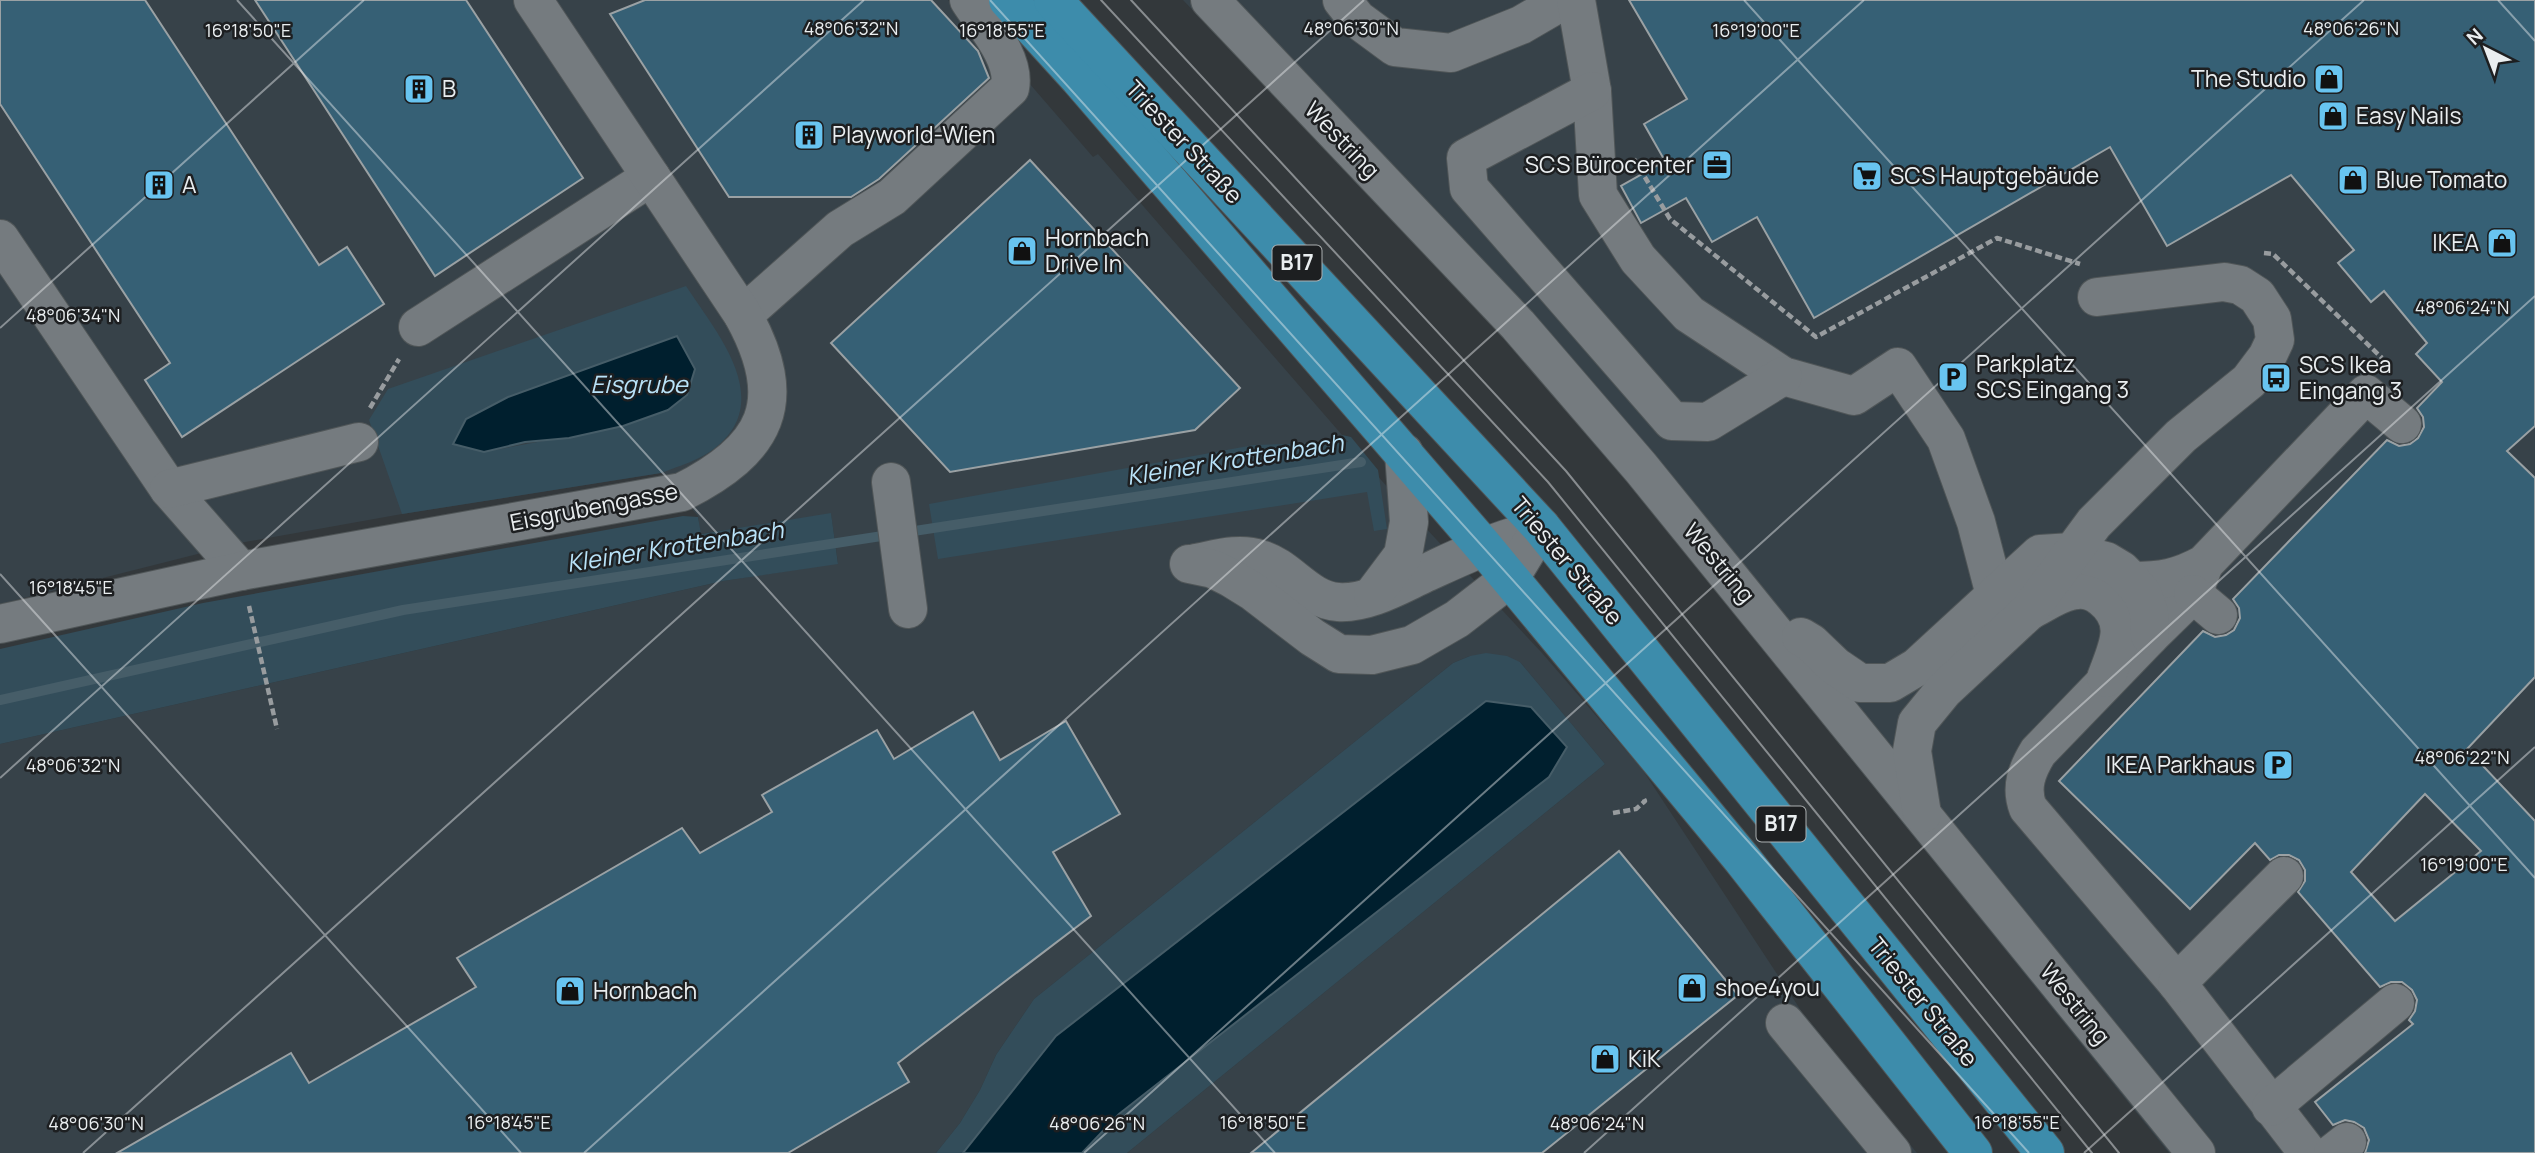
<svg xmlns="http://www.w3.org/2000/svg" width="2535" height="1153" font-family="Manrope,sans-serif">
  <rect width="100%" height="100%" fill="#33383b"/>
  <g fill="#374249">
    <polygon points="0,0 948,0 1029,83 1093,157 1098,154 1382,481 1542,653 1642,769 1802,1012 1917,1153 1127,1153 1605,764 1520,662 1470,656 1453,663 1034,999 996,1055 980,1090 960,1123 936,1153 0,1153 0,744 723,581 838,563 831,514 700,534 698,516 661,473 402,514 245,542 0,604"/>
    <polygon points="1183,0 2535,0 2535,1153 2169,1153 1544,378"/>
  </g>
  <g fill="#334d5a" fill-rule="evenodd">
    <path d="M 686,286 C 716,332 776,400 715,448 C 700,460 679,466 661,473 L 402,514 L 369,420 L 388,389 ZM 558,380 L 687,395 L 669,410 L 623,426 L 484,452 L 508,397 Z"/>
    <polygon points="1342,435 1351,437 1378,470 1387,529 1374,531 1367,492 938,559 929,504 1254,445 1348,442"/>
    <polygon points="831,513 838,564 723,581 0,744 0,649 203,603 683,516 698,517 701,534"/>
    <polygon points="1486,653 1507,656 1520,662 1605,764 1127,1153 1082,1153 1119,1114 1567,747 1531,707 1486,701 1056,1036 963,1153 936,1153 960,1123 980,1090 996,1055 1034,999 1453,663 1470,656"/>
  </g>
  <g fill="#001f2e" stroke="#465d68" stroke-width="2">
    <polygon points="677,336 695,369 687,395 668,410 623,426 569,438 525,442 484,452 453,444 466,419 508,397"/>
    <polygon points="1486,701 1531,707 1567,747 1549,777 1119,1114 1082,1153 963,1153 1056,1036"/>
  </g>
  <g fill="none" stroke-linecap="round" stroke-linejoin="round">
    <polyline stroke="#465d68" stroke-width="10" points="0,700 403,610 1361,462"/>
  </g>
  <g fill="#366075" stroke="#9aa1a4" stroke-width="2" fill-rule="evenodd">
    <polygon points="0,0 145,0 319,265 347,247 384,304 182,437 145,380 170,363 0,104"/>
    <polygon points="255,0 466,0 583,178 435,276"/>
    <polygon points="645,0 931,0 978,51 989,78 879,179 851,197 729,197 610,14"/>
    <path d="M 1629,0 L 2535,0 L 2535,426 L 2507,451 L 2535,478 L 2535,677 L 2467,749 L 2535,821 L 2535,1153 L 2365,1153 L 2369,1140 L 2364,1128 L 2354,1122 L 2345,1120 L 2333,1125 L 2315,1102 L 2413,1024 L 2409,1020 L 2415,1011 L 2417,1000 L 2412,990 L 2402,982 L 2391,982 L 2380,987 L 2298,892 L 2305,881 L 2305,870 L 2299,860 L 2289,855 L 2279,855 L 2270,860 L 2255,843 L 2190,909 L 2059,781 L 2203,631 L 2215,637 L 2226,635 L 2234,630 L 2240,618 L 2239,608 L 2233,599 L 2387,440 L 2399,446 L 2410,444 L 2418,438 L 2424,427 L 2423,417 L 2417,408 L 2442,382 L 2416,354 L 2427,343 L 2384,291 L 2371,302 L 2338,263 L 2354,250 L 2291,175 L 2167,246 L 2110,147 L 1814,318 L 1757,217 L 1712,242 L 1686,198 L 1641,223 L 1621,186 L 1665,161 L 1644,124 L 1687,99 ZM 2425,794 L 2481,851 L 2395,921 L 2351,872 Z"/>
    <polygon points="1030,160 1240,388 1195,430 950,472 831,343"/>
    <polygon points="973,712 1000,760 1066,721 1120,814 1053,852 1091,916 898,1063 909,1082 788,1153 117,1153 291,1053 309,1083 476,987 457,958 682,828 700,853 772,812 762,795 877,730 894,759"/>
    <polygon points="1619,851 1738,995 1542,1153 1251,1153"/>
  </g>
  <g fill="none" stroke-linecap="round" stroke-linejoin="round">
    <g stroke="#505658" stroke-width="40">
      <g id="minor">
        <polyline points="1210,0 1518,325 1641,468 2196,1153"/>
        <polyline points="1342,0 1357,19 1395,47 1451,53 1521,25 1564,0"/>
        <polyline points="1576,0 1592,91 1598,195 1638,259 1689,314 1783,376 1854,396 1898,367 1946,439 1976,522 1995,595"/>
        <polyline points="1592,91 1466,158 1469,188 1672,421 1708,422 1783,376"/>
        <polyline points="0,239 169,489 241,571"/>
        <path d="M 743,315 L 840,229 L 892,197 L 1010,88 C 1016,58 984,24 969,0"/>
        <polyline points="418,327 651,177"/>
        <polyline points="891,482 908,609"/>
        <polyline points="169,489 359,442"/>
        <path d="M 1196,563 C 1217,559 1239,552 1260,559 C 1289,567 1307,600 1338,602 C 1369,604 1401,584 1428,572 C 1456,559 1483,546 1512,537"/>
        <polyline points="1189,564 1213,569 1231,578 1252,591 1312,637 1339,654 1372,655 1412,645 1457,619 1510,578 1541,527"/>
        <path d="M 2204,564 L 2193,594 L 2150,636 L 2038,752 C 2027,770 2020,787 2028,808 L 2177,983 L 2308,1153"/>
        <path d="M 2132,581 C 2162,581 2178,578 2204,564 L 2366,394 L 2402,424"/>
        <polyline points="2193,594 2218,615"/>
        <polyline points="1373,595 1403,555 1409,522 1404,453"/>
        <path d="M 2031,610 C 2043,604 2057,594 2071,591 C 2082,588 2093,590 2102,598 C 2132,622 2117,648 2106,678"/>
        <path d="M 0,624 L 241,571 L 682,492 C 767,449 791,402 743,315 L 533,0"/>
        <polyline points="1801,637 1811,643 1835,666 1860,683 1890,683 1917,667 2040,554 2072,552 2106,561 2121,570 2132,581 2143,595 2149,612 2150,636"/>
        <polyline points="1922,814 1912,751 1917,723 1944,690 2029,611 2094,523 2181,436 2249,381 2267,357 2275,340 2272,319 2257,296 2240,285 2224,282 2097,297"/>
        <polyline points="2177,983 2284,876"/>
        <polyline points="1785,1023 1892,1153"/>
        <polyline points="2271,1107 2395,1003"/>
        <polyline points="2333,1153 2347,1142"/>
      </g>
    </g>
    <g stroke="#505658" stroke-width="40">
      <g id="major">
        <polyline points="1008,0 1079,78 1483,546 1742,859 1973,1153"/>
        <polyline points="1053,0 1541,527 2045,1153"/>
      </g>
    </g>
    <g stroke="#989c9f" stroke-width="4.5" stroke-dasharray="7 3.5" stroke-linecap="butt">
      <polyline points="1634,159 1670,219 1816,337 1997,238 2080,264"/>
      <polyline points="2264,253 2273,254 2382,358"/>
      <polyline points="370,408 399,359"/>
      <polyline points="249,606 277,729"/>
      <polyline points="1613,813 1636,809 1645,801 1644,799"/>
    </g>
    <use href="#minor" stroke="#757b7f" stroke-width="38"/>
    <use href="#major" stroke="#3d8cab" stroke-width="38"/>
    <g stroke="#888c8f" stroke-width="2">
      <polyline points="1101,0 1548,482 2092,1153"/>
      <polyline points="1131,0 1566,471 2119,1153"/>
    </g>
  </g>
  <path fill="none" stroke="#eaeef0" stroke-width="2" stroke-opacity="0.45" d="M 237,0 L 1275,1153M 990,0 L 2029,1153M 1744,0 L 2535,878M 2498,0 L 2535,41M 0,328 L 364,0M 0,574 L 521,1153M 0,778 L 864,0M 83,1153 L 1364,0M 584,1153 L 1864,0M 1084,1153 L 2364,0M 1584,1153 L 2535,296M 2084,1153 L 2535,747"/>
  <defs>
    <g id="shop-square" transform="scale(1.575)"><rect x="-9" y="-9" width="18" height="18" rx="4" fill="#68c4f0" stroke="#1d1f21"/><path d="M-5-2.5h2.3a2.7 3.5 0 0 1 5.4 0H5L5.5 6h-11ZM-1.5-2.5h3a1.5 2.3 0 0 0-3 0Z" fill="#111"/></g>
    <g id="building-square" transform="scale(1.575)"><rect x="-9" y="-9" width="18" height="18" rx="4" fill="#68c4f0" stroke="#1d1f21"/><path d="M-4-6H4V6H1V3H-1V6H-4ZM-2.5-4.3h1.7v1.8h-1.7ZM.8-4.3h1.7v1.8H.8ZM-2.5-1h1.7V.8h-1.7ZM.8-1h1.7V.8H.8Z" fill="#111"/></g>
    <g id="office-square" transform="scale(1.575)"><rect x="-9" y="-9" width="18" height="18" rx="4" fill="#68c4f0" stroke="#1d1f21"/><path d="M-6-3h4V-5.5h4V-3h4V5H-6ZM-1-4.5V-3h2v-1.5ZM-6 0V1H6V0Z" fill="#111"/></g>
    <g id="supermarket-square" transform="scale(1.575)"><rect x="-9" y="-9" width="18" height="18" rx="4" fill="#68c4f0" stroke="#1d1f21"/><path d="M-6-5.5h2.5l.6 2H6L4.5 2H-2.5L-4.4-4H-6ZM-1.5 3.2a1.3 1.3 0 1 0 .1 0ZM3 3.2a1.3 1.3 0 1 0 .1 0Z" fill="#111"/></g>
    <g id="parking-square" transform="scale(1.575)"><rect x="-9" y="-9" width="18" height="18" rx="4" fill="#68c4f0" stroke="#1d1f21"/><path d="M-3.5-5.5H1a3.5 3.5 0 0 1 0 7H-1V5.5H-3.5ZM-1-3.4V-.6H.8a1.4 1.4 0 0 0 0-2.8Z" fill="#111"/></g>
    <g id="bus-square" transform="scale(1.575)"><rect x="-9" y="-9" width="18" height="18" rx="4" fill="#68c4f0" stroke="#1d1f21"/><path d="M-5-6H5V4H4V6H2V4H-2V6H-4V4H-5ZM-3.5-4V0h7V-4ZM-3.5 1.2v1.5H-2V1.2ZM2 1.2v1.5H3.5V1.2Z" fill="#111"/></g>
  </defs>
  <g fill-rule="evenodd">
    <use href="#shop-square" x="2329" y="79"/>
    <use href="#building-square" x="419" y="89"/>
    <use href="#shop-square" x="2333" y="116"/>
    <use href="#building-square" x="809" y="135"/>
    <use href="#office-square" x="1717" y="165"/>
    <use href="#supermarket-square" x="1867" y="176"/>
    <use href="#shop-square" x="2353" y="180"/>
    <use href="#building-square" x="159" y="185"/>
    <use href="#shop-square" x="2502" y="243"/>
    <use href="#shop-square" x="1022" y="251"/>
    <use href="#parking-square" x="1953" y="377"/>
    <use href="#bus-square" x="2276" y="378"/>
    <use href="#parking-square" x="2278" y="765"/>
    <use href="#shop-square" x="1692" y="988"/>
    <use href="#shop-square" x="570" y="991"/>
    <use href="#shop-square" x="1605" y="1059"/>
  </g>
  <g text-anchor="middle" stroke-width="5" stroke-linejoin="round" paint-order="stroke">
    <g fill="#1d1f21" stroke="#acb0b2" stroke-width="2">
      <rect x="1272.5" y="245.5" width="49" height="35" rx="5"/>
      <rect x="1756.5" y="806.5" width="49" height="35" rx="5"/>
    </g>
    <g font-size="21" font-weight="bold" fill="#eaeef0">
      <text x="1297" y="270">B17</text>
      <text x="1781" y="831">B17</text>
    </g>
    <g font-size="23" fill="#eaeef0" stroke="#1d1f21" text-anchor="start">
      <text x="2306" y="87" text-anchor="end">The Studio</text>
      <text x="442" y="97">B</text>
      <text x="2356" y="124">Easy Nails</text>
      <text x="832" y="143">Playworld-Wien</text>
      <text x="1694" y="173" text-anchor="end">SCS Bürocenter</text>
      <text x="1890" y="184">SCS Hauptgebäude</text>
      <text x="2376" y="188">Blue Tomato</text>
      <text x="182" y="193">A</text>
      <text x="1045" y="246">Hornbach<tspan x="1045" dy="26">Drive In</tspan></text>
      <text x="2479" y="251" text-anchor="end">IKEA</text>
      <text x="1976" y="372">Parkplatz<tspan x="1976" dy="26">SCS Eingang 3</tspan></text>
      <text x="2299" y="373">SCS Ikea<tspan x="2299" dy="26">Eingang 3</tspan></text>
      <text x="2255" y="773" text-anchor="end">IKEA Parkhaus</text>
      <text x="1715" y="996">shoe4you</text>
      <text x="593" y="999">Hornbach</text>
      <text x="1628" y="1067">KiK</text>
    </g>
    <g font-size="23" fill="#eaeef0" stroke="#1d1f21">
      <text transform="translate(1342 140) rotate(46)" y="8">Westring</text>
      <text transform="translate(1184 142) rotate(47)" y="8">Triester Straße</text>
      <text transform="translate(594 507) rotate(-11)" y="8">Eisgrubengasse</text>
      <text transform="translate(1567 561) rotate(50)" y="8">Triester Straße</text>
      <text transform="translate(1719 563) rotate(50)" y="8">Westring</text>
      <text transform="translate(1923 1002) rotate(51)" y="8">Triester Straße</text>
      <text transform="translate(2075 1004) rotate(51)" y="8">Westring</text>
    </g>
    <g font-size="24" font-style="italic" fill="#b9e3f9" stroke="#1d1f21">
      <text x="639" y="393">Eisgrube</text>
      <text transform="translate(1235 460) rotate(-9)" y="8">Kleiner Krottenbach</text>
      <text transform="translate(675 547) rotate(-9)" y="8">Kleiner Krottenbach</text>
    </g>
  </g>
  <g font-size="18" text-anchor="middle" fill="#eaeef0" stroke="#1d1f21" stroke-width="5" stroke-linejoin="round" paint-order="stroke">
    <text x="851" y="35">48°06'32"N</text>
    <text x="2351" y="35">48°06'26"N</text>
    <text x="1351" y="35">48°06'30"N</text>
    <text x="1756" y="37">16°19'00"E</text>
    <text x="248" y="37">16°18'50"E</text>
    <text x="1002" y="37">16°18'55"E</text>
    <text x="2462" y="314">48°06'24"N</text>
    <text x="73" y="322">48°06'34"N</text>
    <text x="71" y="594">16°18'45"E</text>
    <text x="2462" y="764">48°06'22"N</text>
    <text x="73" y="772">48°06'32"N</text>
    <text x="2464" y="871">16°19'00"E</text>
    <text x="509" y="1129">16°18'45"E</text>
    <text x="1263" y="1129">16°18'50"E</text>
    <text x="2017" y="1129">16°18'55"E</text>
    <text x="96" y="1130">48°06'30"N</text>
    <text x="1097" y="1130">48°06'26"N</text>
    <text x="1597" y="1130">48°06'24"N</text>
  </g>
  <g transform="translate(2486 49) rotate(318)" stroke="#1d1f21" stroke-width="5" paint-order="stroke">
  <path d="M0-5L12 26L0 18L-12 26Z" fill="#eaeef0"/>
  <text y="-10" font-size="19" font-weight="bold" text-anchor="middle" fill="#eaeef0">N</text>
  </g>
</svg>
